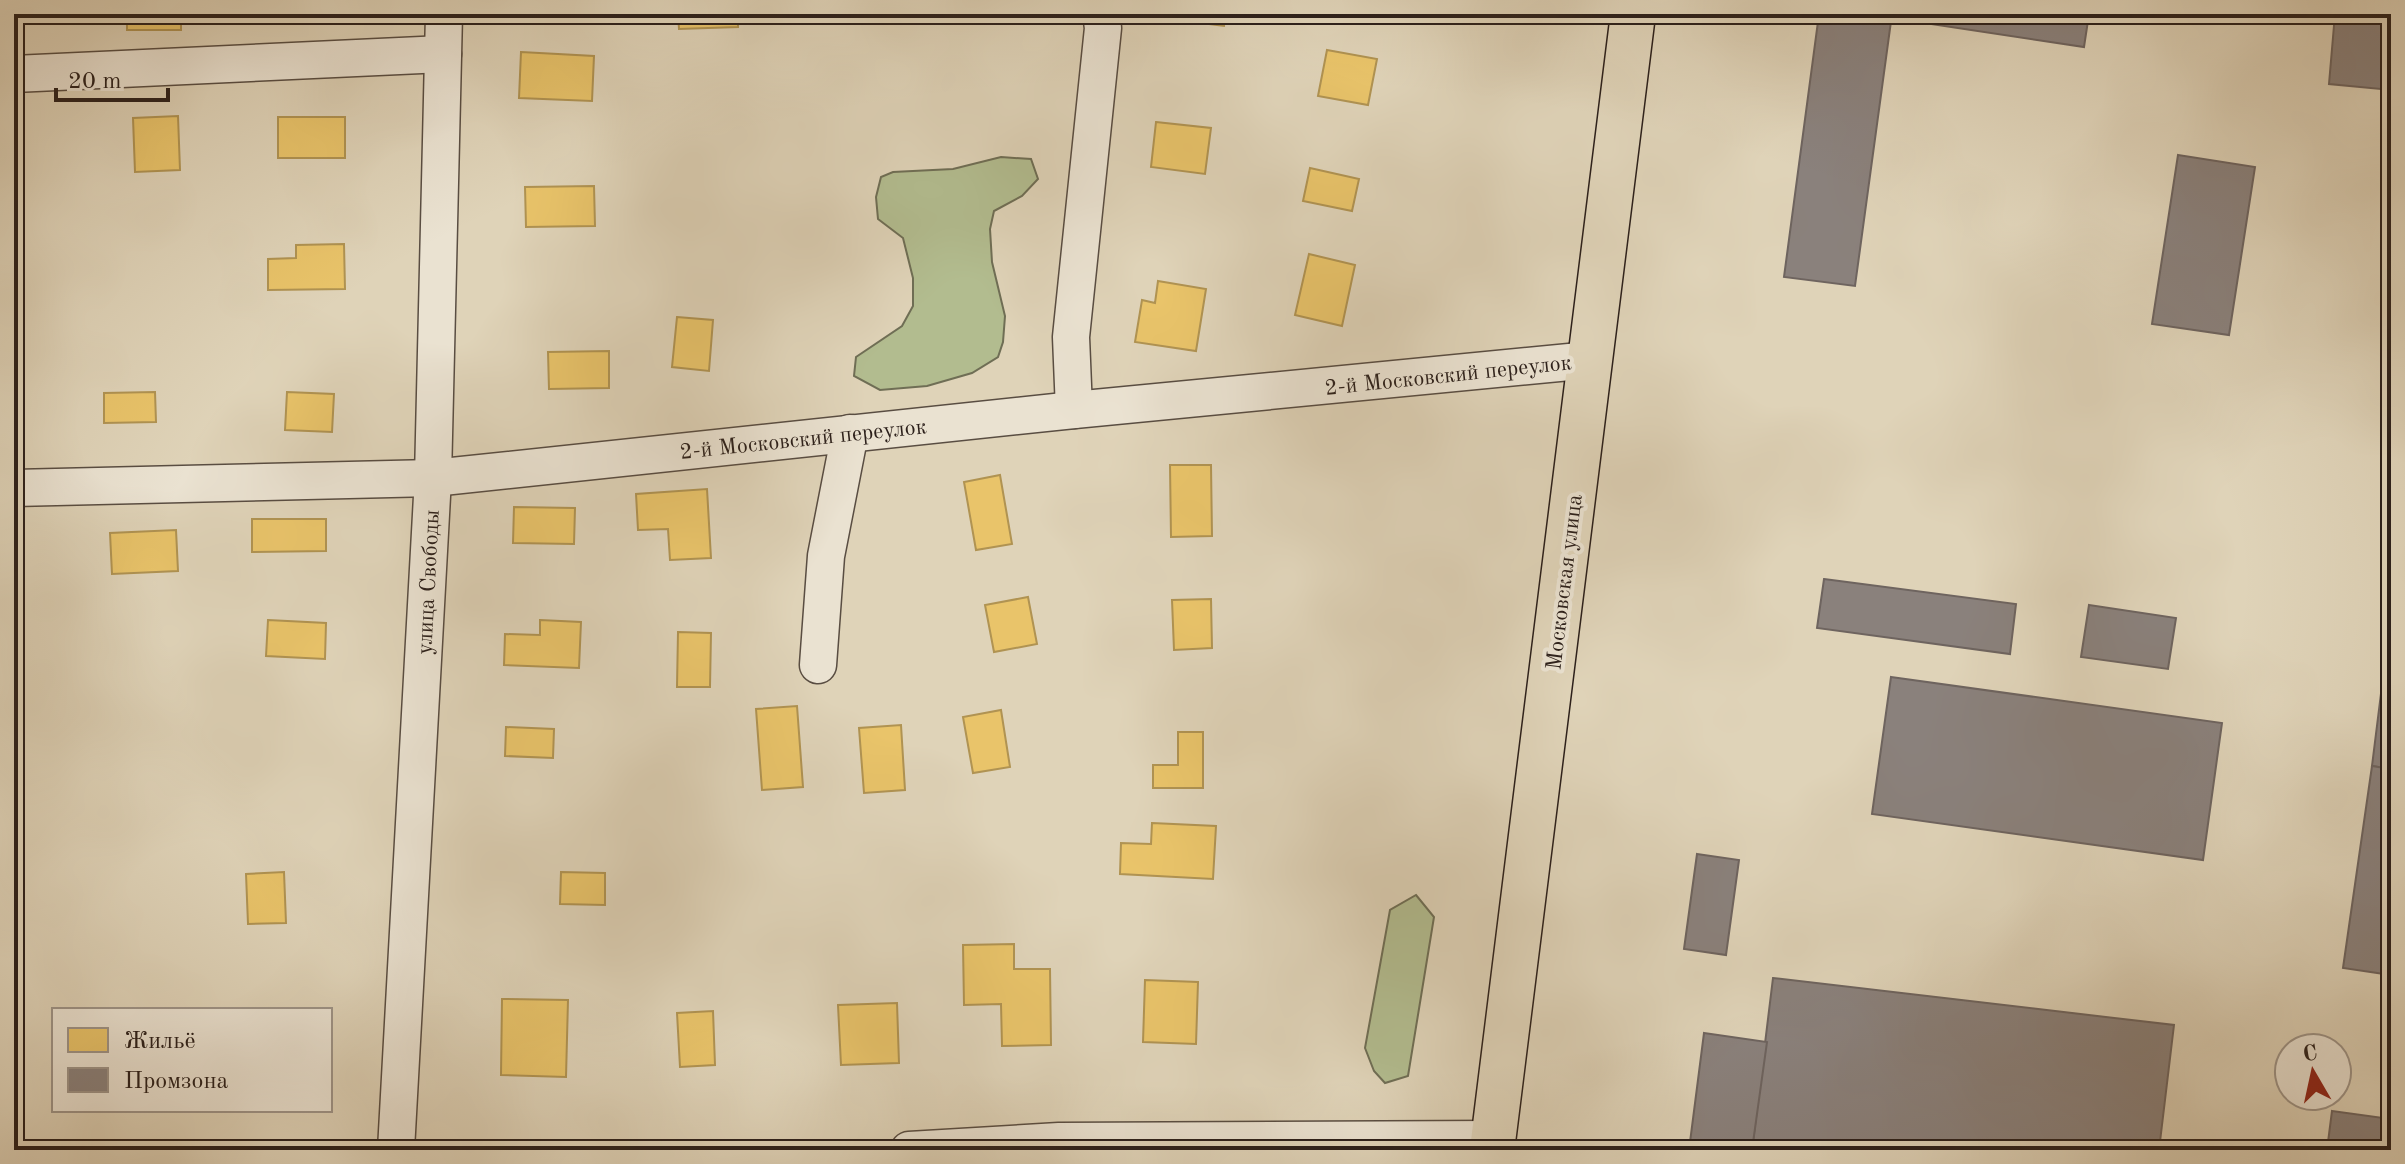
<svg xmlns="http://www.w3.org/2000/svg" width="2405" height="1164" font-family="'Old Standard TT',serif">
  <rect width="100%" height="100%" fill="#dfd3b8"/>
  <filter id="stains"><feTurbulence type="fractalNoise" baseFrequency=".0025" numOctaves="4"/><feColorMatrix values="0 0 0 0 .2 0 0 0 0 .09 0 0 0 0 .02 0 0 0 .5 -.17"/></filter>
  <radialGradient id="worn" r=".72"><stop offset=".6" stop-color="#630" stop-opacity="0"/><stop offset="1" stop-color="#630" stop-opacity=".3"/></radialGradient>
  <g fill="#b2bc8f" stroke="#6f6e55" stroke-width="2">
    <polygon points="1001,157 1031,159 1038,179 1022,196 994,211 990,229 992,262 1005,316 1003,342 998,357 972,373 927,386 880,390 854,376 856,357 902,326 913,306 913,278 903,238 878,219 876,197 881,177 893,172 953,169"/>
    <polygon points="1416,895 1434,917 1408,1076 1385,1083 1374,1071 1365,1048 1390,910"/>
  </g>
  <g fill="#e9c46a" stroke="#b09352" stroke-width="2">
    <rect x="127" y="14" width="54" height="16"/>
    <polygon points="678,14 738,14 738,27 679,29"/>
    <polygon points="1161,14 1225,14 1224,26 1160,18"/>
    <polygon points="1327,50 1377,59 1368,105 1318,96"/>
    <polygon points="521,52 594,56 592,101 519,98"/>
    <polygon points="178,116 180,170 135,172 133,118"/>
    <rect x="278" y="117" width="67" height="41"/>
    <polygon points="1156,122 1211,128 1205,174 1151,167"/>
    <polygon points="1310,168 1359,179 1352,211 1303,201"/>
    <polygon points="594,186 595,226 526,227 525,187"/>
    <polygon points="344,244 345,289 268,290 268,259 296,258 296,245"/>
    <polygon points="1309,254 1355,265 1342,326 1295,315"/>
    <polygon points="14,255 18,255 17,291 14,291"/>
    <polygon points="1158,281 1206,289 1196,351 1135,342 1142,300 1155,303"/>
    <polygon points="677,317 713,320 709,371 672,367"/>
    <polygon points="609,351 609,388 549,389 548,352"/>
    <polygon points="14,377 18,377 17,434 14,434"/>
    <polygon points="155,392 156,422 104,423 104,393"/>
    <polygon points="287,392 334,394 332,432 285,430"/>
    <polygon points="1170,465 1211,465 1212,536 1171,537"/>
    <polygon points="1000,475 1012,544 976,550 964,482"/>
    <polygon points="707,489 711,558 670,560 668,529 638,530 636,494"/>
    <polygon points="514,507 575,508 574,544 513,543"/>
    <polygon points="252,519 326,519 326,551 252,552"/>
    <polygon points="176,530 178,571 112,574 110,533"/>
    <polygon points="1028,597 1037,644 994,652 985,605"/>
    <polygon points="1211,599 1212,648 1174,650 1172,600"/>
    <polygon points="268,620 326,623 325,659 266,656"/>
    <polygon points="540,620 581,622 579,668 504,665 505,634 540,635"/>
    <polygon points="678,632 711,633 710,687 677,687"/>
    <polygon points="797,706 803,787 762,790 756,709"/>
    <polygon points="1001,710 1010,767 973,773 963,717"/>
    <polygon points="901,725 905,790 864,793 859,728"/>
    <polygon points="506,727 554,729 553,758 505,756"/>
    <polygon points="1178,732 1203,732 1203,788 1153,788 1153,765 1178,765"/>
    <polygon points="1152,823 1216,826 1213,879 1120,874 1121,843 1151,844"/>
    <polygon points="284,872 286,923 248,924 246,874"/>
    <polygon points="561,872 605,873 605,905 560,904"/>
    <polygon points="1014,944 1014,969 1050,969 1051,1045 1002,1046 1001,1004 964,1005 963,945"/>
    <polygon points="1145,980 1198,982 1196,1044 1143,1042"/>
    <polygon points="502,999 568,1000 566,1077 501,1075"/>
    <polygon points="897,1003 899,1063 841,1065 838,1005"/>
    <polygon points="713,1011 715,1065 680,1067 677,1013"/>
  </g>
  <g fill="#8a817c" stroke="#6e645f" stroke-width="2">
    <polygon points="1819,14 1892,14 1855,286 1784,277"/>
    <polygon points="1892,14 2089,14 2084,47 1891,18"/>
    <polygon points="2335,14 2391,14 2391,90 2329,84"/>
    <polygon points="2178,155 2255,167 2229,335 2152,324"/>
    <polygon points="1824,579 2016,604 2010,654 1817,628"/>
    <polygon points="2089,605 2176,618 2168,669 2081,657"/>
    <polygon points="2391,613 2391,769 2372,766"/>
    <polygon points="1891,677 2222,723 2203,860 1872,814"/>
    <polygon points="2372,766 2391,769 2391,975 2343,968"/>
    <polygon points="1697,854 1739,860 1726,955 1684,949"/>
    <polygon points="1773,978 2174,1025 2159,1150 1752,1150"/>
    <polygon points="1704,1033 1767,1042 1752,1150 1689,1150"/>
    <polygon points="2332,1111 2391,1119 2391,1150 2327,1150"/>
  </g>
  <g fill="none" stroke-linecap="round" stroke-linejoin="round">
    <g stroke="#594d42" stroke-width="39">
      <g id="minor">
        <polyline points="14,74 443,54"/>
        <polyline points="1074,410 1071,337 1103,28 1101,14"/>
        <polyline points="14,488 433,478 1074,410 1590,360"/>
        <polyline points="818,665 826,556 850,433"/>
        <polyline points="396,1150 433,478 444,14"/>
        <polyline points="909,1150 1059,1141 1494,1139"/>
      </g>
    </g>
    <g stroke="#2c201b" stroke-width="47">
      <polyline id="major" points="1492,1150 1633,14"/>
    </g>
    <use href="#minor" stroke="#eae2d1" stroke-width="36"/>
    <use href="#major" stroke="#dfd3b8" stroke-width="44"/>
  </g>
  <g text-anchor="middle" stroke-width="8" stroke-linejoin="round" paint-order="stroke">
    <g font-size="22" fill="#2c201b" stroke="#eae2d1">
      <text transform="translate(1448 374) rotate(-6)" y="8">2-й Московский переулок</text>
      <text transform="translate(803 438) rotate(-6)" y="8">2-й Московский переулок</text>
      <text transform="translate(427 582) rotate(-87)" y="8">улица Свободы</text>
      <text transform="translate(1563 582) rotate(-83)" y="8">Московская улица</text>
    </g>
  </g>
  <rect width="2405" height="1164" fill="none" stroke="#dfd3b8" stroke-width="48"/>
  <rect x="16" y="16" width="2373" height="1132" fill="none" stroke="#2c201b" stroke-width="4"/>
  <rect x="24" y="24" width="2357" height="1116" fill="none" stroke="#2c201b" stroke-width="2"/>
  <rect x="52" y="1008" width="280" height="104" fill="#eae2d1" stroke="#9e9488" stroke-width="2"/>
  <rect x="68" y="1028" width="40" height="24" fill="#e9c46a" stroke="#9e9488" stroke-width="2"/>
  <text x="124" y="1048" font-size="24" fill="#2c201b">Жильё</text>
  <rect x="68" y="1068" width="40" height="24" fill="#8a817c" stroke="#9e9488" stroke-width="2"/>
  <text x="124" y="1088" font-size="24" fill="#2c201b">Промзона</text>
  <g transform="translate(2313 1072) rotate(351)"><circle r="38" fill="#eae2d1" stroke="#9e9488" stroke-width="2"/>
  <path d="M0-6L14 30L0 20L-14 30Z" fill="#8f2418"/>
  <text y="-12" font-size="22" font-weight="bold" text-anchor="middle" fill="#2c201b">С</text>
  </g>
  <path d="M56 88v12h112v-12" fill="none" stroke="#2c201b" stroke-width="4"/>
  <text x="68" y="88" font-size="24" fill="#2c201b" stroke="#eae2d1" stroke-width="6" paint-order="stroke">20 m</text>
  <rect width="100%" height="100%" filter="url(#stains)"/>
  <rect width="100%" height="100%" fill="url(#worn)"/>
</svg>
